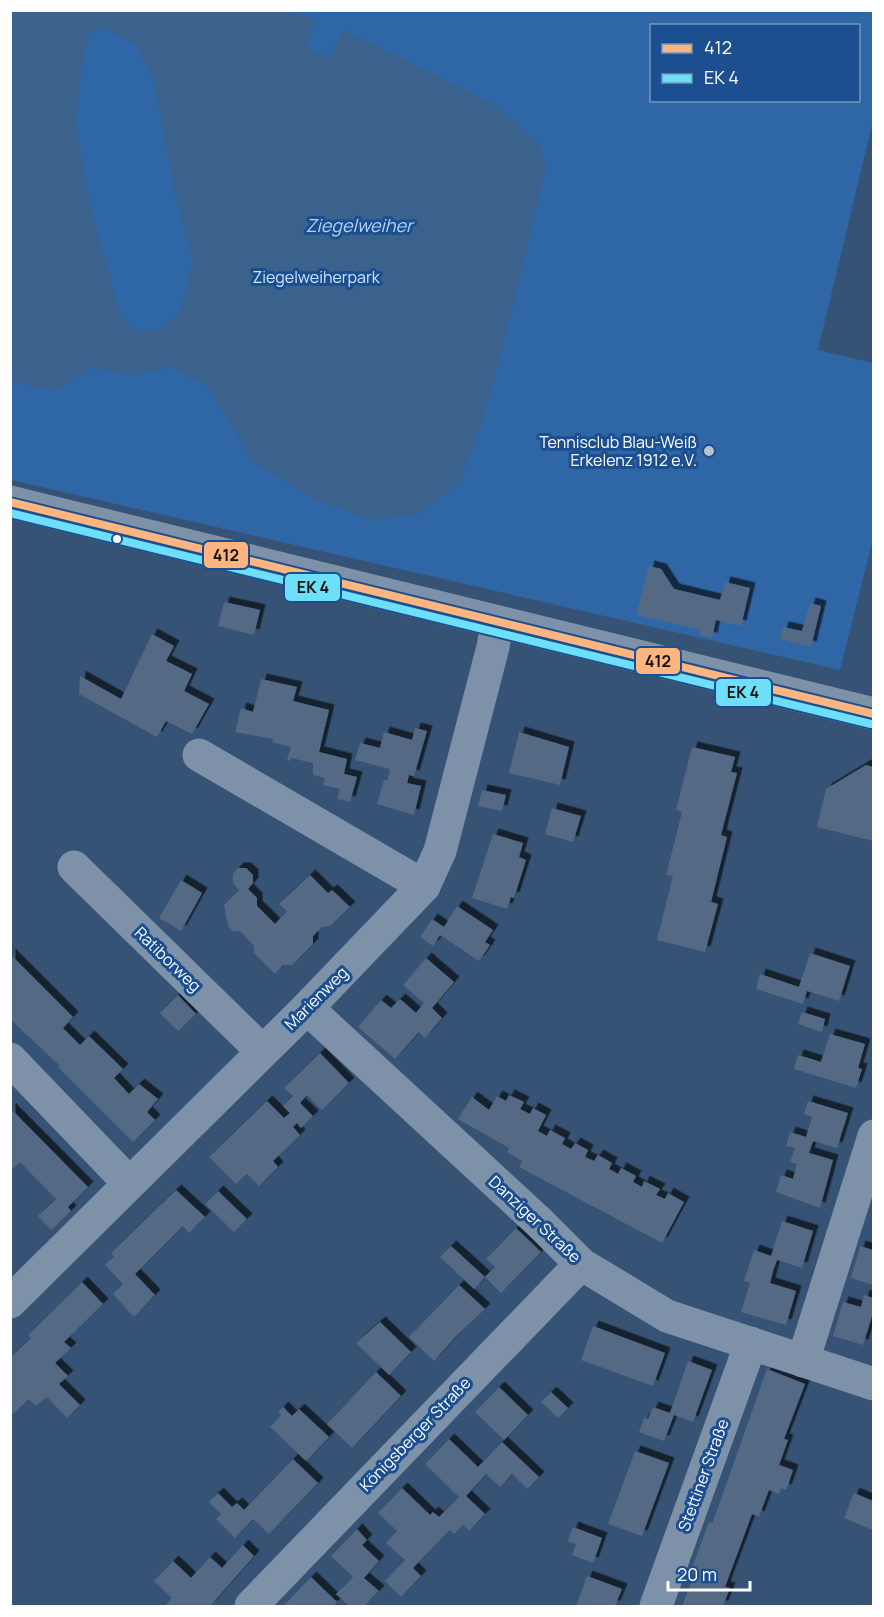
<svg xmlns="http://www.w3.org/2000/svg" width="884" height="1617" font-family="Manrope,sans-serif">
  <defs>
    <filter id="shadow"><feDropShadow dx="5.5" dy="-5.5" stdDeviation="0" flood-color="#0009"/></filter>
  </defs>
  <rect width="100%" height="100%" fill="#365274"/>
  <path fill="#2f66a5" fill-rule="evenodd" d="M 11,11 L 873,11 L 873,121 L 818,350 L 873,363 L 873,539 L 840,670 L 11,480 ZM 652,26 L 858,26 L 858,100 L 652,100 Z"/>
  <path fill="#3b618d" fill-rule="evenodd" d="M 22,10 L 290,11 L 315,20 L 307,47 L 328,58 L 344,30 L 495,105 L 540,145 L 546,166 L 512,310 L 481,426 L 458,484 L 418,514 L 370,520 L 315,499 L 253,463 L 209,387 L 171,367 L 128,376 L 94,367 L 54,391 L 11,382 L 10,13 ZM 104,28 L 137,45 L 154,82 L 175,194 L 193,262 L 179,314 L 156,331 L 134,330 L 122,319 L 91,210 L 76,125 L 82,64 L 88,34 Z"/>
  <g fill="#526984" filter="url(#shadow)">
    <polygon points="649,566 661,569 674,589 720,600 725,582 750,588 741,626 716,620 712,638 699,635 700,630 636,615"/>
    <polygon points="224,602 260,610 254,635 218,626"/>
    <polygon points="810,603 821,606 811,647 780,639 783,627 802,631"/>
    <polygon points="152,634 174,646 166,661 192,674 184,691 209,704 192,734 166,721 157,737 79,694 80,676 121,699"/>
    <polygon points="261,679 297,687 293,701 329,710 319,752 347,759 344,774 357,777 350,802 337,799 340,789 323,785 325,778 313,775 313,763 291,758 290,761 287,760 291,747 272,742 273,739 235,732 241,708 253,712"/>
    <polygon points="415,728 427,731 414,776 409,775 407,783 421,786 414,815 377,804 384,780 387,781 390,769 355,760 360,743 380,748 384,732 412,740"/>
    <polygon points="519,732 569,747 560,785 509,773"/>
    <polygon points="692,747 735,757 731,772 737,773 721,835 727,837 711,902 718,904 705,952 657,940 673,876 666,875 682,812 676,810"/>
    <polygon points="866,765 873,767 873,841 817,827 826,789"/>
    <polygon points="482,790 506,795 502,811 478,806"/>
    <polygon points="552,808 581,816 573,842 545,834"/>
    <polygon points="493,834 523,843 519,857 526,860 514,898 511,897 507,909 472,898"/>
    <polygon points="238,868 246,868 253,875 253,883 248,889 257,898 257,906 275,924 287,911 279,904 310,875 328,893 332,890 350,907 330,926 322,927 313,936 313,944 292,965 283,965 275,974 254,953 254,946 240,931 233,931 228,926 224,905 239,890 233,883 233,874"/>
    <polygon points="181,880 202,893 181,931 159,918"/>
    <polygon points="457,906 493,930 485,942 490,945 479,961 440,935 433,946 420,937 432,919 444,927"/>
    <polygon points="810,953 850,966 839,1001 807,991 803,1004 756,989 760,974 799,987"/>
    <polygon points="10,954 73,1017 63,1028 80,1045 89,1036 123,1069 114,1078 129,1094 139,1084 158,1099 147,1112 155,1120 133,1142 58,1067 60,1066 10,1019"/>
    <polygon points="426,958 454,982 432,1008 442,1018 425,1038 419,1032 395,1059 358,1027 381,1000 391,1008 400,999 416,1013 424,1003 403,985"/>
    <polygon points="178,995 196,1014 178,1031 160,1013"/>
    <polygon points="802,1012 825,1019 822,1032 798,1024"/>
    <polygon points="830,1034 865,1044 858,1068 862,1069 856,1088 794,1069 798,1055 821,1062"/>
    <polygon points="320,1053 349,1083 322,1110 307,1095 300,1103 313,1116 301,1128 297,1123 293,1127 300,1135 273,1161 278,1167 259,1186 247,1174 236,1184 209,1157 267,1101 284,1118 290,1113 283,1106 293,1096 284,1088"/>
    <polygon points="509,1095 524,1102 520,1109 530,1114 533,1108 546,1115 538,1131 547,1136 550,1130 565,1138 562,1144 571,1149 575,1143 588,1150 585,1157 594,1161 598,1155 612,1163 609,1169 618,1174 621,1168 636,1176 633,1182 642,1187 644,1181 660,1189 656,1195 665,1199 668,1193 684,1202 662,1243 519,1167 522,1161 507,1152 509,1148 458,1119 472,1097 489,1110 497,1096 506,1101"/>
    <polygon points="808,1101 848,1113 837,1148 813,1141 809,1153 833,1160 820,1208 776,1192 781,1175 793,1179 797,1164 790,1162 795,1148 786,1146 790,1132 806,1137 812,1117 804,1114"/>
    <polygon points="10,1108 88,1187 68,1207 71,1211 51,1230 38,1216 56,1199 20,1162 10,1171"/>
    <polygon points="176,1190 205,1217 189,1233 183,1226 135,1274 155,1295 134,1317 113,1294 123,1284 105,1265 114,1256 111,1253"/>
    <polygon points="218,1191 247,1219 234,1232 205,1204"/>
    <polygon points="782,1221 813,1231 802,1268 777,1260 773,1271 770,1283 796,1291 786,1325 741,1312 750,1283 744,1281 754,1250 771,1256"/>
    <polygon points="516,1228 541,1252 501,1293 485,1277 495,1267 486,1259"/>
    <polygon points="451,1246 485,1277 474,1289 440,1257"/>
    <polygon points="860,1246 873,1250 873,1285 851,1278"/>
    <polygon points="82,1282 103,1304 64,1342 71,1348 55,1363 68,1376 59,1384 80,1405 67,1418 47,1397 36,1406 29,1399 13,1414 10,1411 10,1358 31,1338 28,1335"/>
    <polygon points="459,1285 485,1309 457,1335 434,1361 409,1337"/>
    <polygon points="864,1295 873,1298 873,1313 863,1345 833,1336 843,1302 861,1307"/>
    <polygon points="380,1322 411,1352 389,1375 356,1343"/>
    <polygon points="593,1326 665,1353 653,1386 581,1360"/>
    <polygon points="688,1361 712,1370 693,1422 674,1415 664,1441 639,1432 644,1418 648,1419 653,1407 670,1413"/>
    <polygon points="767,1369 805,1384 784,1439 788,1440 779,1465 793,1470 788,1485 786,1490 781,1488 779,1494 769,1490 759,1517 752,1514 725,1587 730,1588 723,1606 682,1606 694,1575 690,1573 709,1522 712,1523 716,1513"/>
    <polygon points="376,1372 401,1396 352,1448 327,1424"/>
    <polygon points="499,1387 528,1415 504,1440 475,1412"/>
    <polygon points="551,1392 568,1408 558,1418 541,1402"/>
    <polygon points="283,1407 292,1416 299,1409 329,1437 306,1461 270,1427 281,1415 278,1412"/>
    <polygon points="449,1439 478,1467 502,1442 539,1477 527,1489 512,1474 500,1487 486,1474 466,1496 485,1514 469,1531 463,1525 454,1534 450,1530 413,1568 421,1576 401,1597 385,1581 405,1560 386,1543 397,1531 378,1513 402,1488 430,1515 433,1512 439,1517 459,1497 425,1464"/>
    <polygon points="635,1451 669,1463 642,1536 608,1524"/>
    <polygon points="293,1459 318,1483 269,1534 253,1519 235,1538 216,1519 221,1514 209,1502 218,1493 232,1507 237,1503 244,1510"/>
    <polygon points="854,1493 873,1501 873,1530 844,1518"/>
    <polygon points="573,1527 602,1538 593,1563 572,1555 576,1544 568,1541"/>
    <polygon points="357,1529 367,1540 362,1545 379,1561 364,1578 379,1591 364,1606 349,1606 336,1594 353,1577 331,1556"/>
    <polygon points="243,1545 254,1556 210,1606 165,1606 172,1598 154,1581 173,1561 191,1578 210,1557 222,1568"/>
    <polygon points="587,1576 622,1589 615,1606 576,1606"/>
    <polygon points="311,1577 337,1602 333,1606 283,1606"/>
  </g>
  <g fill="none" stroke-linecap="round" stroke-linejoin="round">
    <g stroke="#7d92a8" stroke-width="33">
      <polyline points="10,502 874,714"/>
      <polyline points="199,755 424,886"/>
      <polyline points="74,867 262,1051"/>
      <polyline points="307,1008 540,1223 581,1264 667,1316 874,1384"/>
      <polyline points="10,1059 129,1183"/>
      <polyline points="10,1302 307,1008 424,886 440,851 493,647 497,623"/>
      <polyline points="803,1361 874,1136"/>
      <polyline points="251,1606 581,1264"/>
      <polyline points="656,1606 751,1343"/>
    </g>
    <g stroke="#1b4f8f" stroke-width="12">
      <polyline id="bus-1" points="10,502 874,714"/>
    </g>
    <g stroke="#1b4f8f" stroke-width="12">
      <polyline id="bus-2" points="10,513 871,724"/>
    </g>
    <use href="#bus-1" stroke="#ffb580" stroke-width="8"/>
    <use href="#bus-2" stroke="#6ddff8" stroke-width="8"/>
  </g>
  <circle fill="#b9c2ce" stroke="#1b4f8f" stroke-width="2" cx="709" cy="451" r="6"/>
  <circle fill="#fff" stroke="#1b4f8f" stroke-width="2" cx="117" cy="539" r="5"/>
  <g text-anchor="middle" stroke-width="6" stroke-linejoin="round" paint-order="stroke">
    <g font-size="16" fill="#cfe3fa" stroke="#1b4f8f">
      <text x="316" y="283">Ziegelweiherpark</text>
    </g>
    <g font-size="16" fill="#fff" stroke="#1b4f8f" text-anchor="end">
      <text x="697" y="448">Tennisclub Blau-Weiß<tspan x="697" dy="18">Erkelenz 1912 e.V.</tspan></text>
    </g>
    <g font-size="16" fill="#fff" stroke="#1b4f8f">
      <text transform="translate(168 959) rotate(44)" y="6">Ratiborweg</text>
      <text transform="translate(316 998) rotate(-45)" y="6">Marienweg</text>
      <text transform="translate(535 1219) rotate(43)" y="6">Danziger Straße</text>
      <text transform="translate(415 1434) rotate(-46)" y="6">Königsberger Straße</text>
      <text transform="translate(703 1475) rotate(-70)" y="6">Stettiner Straße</text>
    </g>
    <g font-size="18" font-style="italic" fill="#b5d3f5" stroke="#1b4f8f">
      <text x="359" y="232">Ziegelweiher</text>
    </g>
  </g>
  <g stroke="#1b4f8f" stroke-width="2">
    <rect x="203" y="541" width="46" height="28" rx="6" fill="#ffb580"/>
    <rect x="284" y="573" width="57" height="29" rx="6" fill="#6ddff8"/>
    <rect x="635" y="647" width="46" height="28" rx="6" fill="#ffb580"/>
    <rect x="715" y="678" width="57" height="29" rx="6" fill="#6ddff8"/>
  </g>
  <g font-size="16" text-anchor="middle" font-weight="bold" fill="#111">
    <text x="226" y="561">412</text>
    <text x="313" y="593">EK 4</text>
    <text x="658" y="667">412</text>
    <text x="743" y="698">EK 4</text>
  </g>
  <rect width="884" height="1617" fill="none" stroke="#ffffff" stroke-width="24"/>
  <rect x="650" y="24" width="210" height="78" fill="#1b4f8f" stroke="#7695bc" stroke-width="1.5"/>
  <rect x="662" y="44" width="30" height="9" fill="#ffb580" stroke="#7695bc" stroke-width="1.5"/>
  <text x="704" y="54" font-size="18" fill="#ffffff">412</text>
  <rect x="662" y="74" width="30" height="9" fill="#6ddff8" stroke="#7695bc" stroke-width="1.5"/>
  <text x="704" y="84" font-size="18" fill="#ffffff">EK 4</text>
  <path d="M668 1581v9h82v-9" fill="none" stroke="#ffffff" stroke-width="3"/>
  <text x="677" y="1581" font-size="18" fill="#ffffff" stroke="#1b4f8f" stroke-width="4.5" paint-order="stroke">20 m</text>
</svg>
